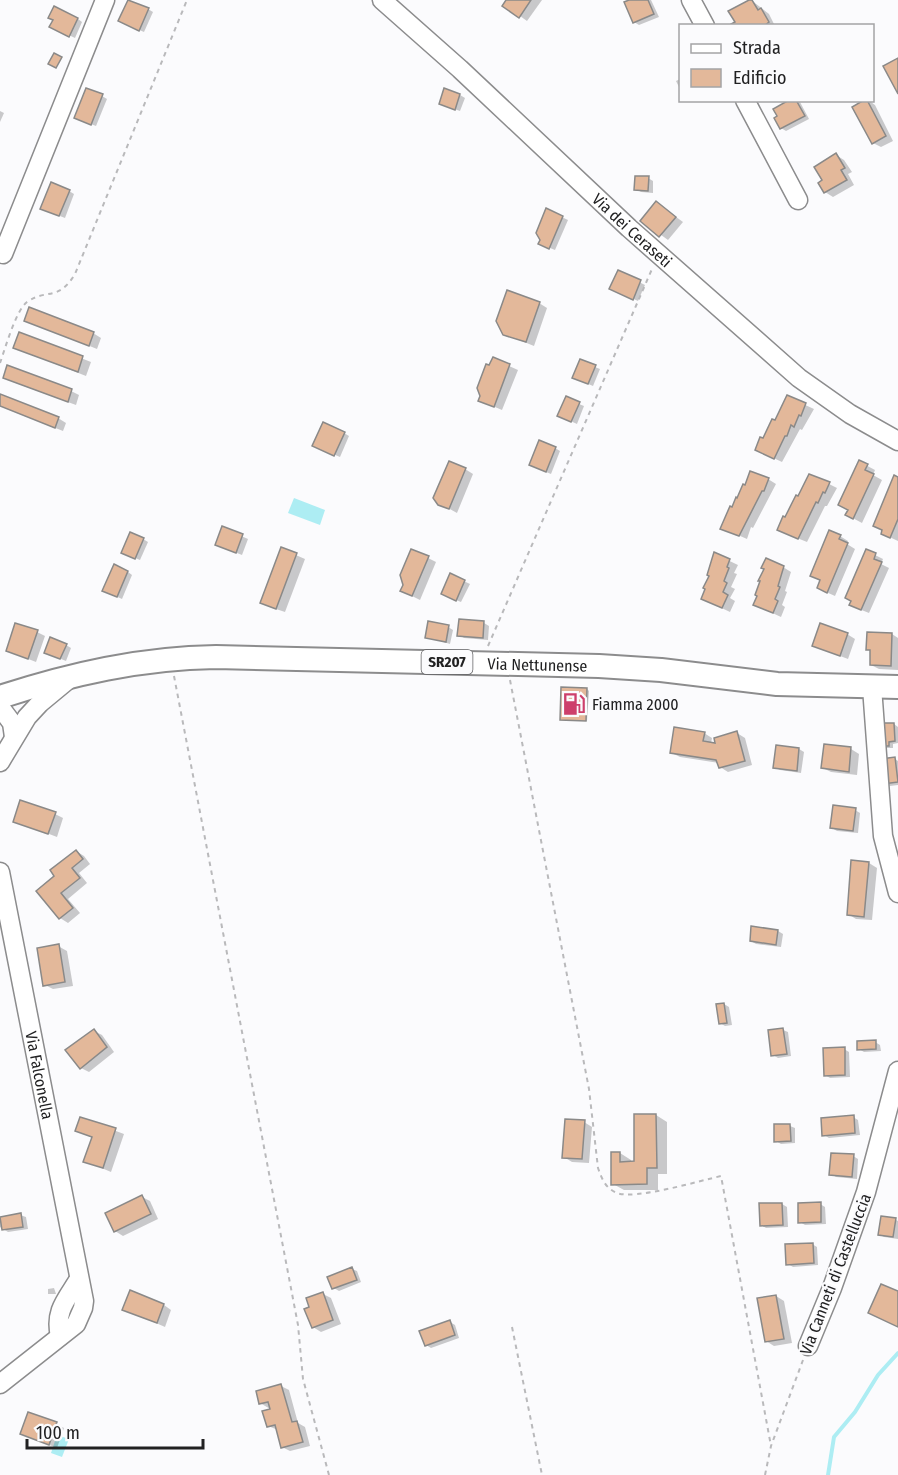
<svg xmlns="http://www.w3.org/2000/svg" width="898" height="1475" font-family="'Fira Sans Condensed',sans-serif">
  <rect width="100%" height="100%" fill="#fbfbfd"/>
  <g fill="#adedf3">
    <polygon points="294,498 325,510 320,525 288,513"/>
    <polygon points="57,1435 69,1439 62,1457 51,1453"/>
  </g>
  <g fill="#0003">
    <polygon points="508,0 542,0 527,21 520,16"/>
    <polygon points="633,0 651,0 659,17 639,25 634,22"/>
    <polygon points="751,0 769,14 775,26 734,26"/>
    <polygon points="148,9 153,12 144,32 125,24"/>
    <polygon points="78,19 82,22 75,38 56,29"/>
    <polygon points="680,79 680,89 676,81"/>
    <polygon points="460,95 465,98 460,111 440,104"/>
    <polygon points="102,96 107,99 96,126 80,120"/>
    <polygon points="792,100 800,102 809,119 786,131 781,128"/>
    <polygon points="858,100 868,100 875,105 893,141 881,147 873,143 862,103"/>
    <polygon points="0,111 4,113 0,122"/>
    <polygon points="836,155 844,160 852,172 848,174 854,185 833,197 825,192 820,183 824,181"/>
    <polygon points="648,178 653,181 653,193 641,192 636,189"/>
    <polygon points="69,191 74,194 65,218 47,211"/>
    <polygon points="657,203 683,222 668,240 642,221"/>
    <polygon points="547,210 568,220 555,250 545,246"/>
    <polygon points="619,272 645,285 638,301 616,291"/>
    <polygon points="539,303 547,308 534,346 504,334"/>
    <polygon points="25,320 93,333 101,338 97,349"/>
    <polygon points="20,334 91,362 86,376 15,348"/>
    <polygon points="494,359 518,370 502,410 488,404 490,367"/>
    <polygon points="595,367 600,369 593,386 579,380"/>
    <polygon points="13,382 71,391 79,395 76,405"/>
    <polygon points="0,395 58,418 66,423 63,431 0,406"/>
    <polygon points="788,397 814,409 802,430 800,429 782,462 765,454 764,440"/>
    <polygon points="579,404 584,406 577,424 564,418"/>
    <polygon points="344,433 349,436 340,457 319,448"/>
    <polygon points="555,448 560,451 551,474 536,468"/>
    <polygon points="860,462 875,470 873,475 882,480 862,523 847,515"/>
    <polygon points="465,469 473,474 457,513 439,503"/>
    <polygon points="768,479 776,484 753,528 751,527 747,539 722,528"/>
    <polygon points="898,479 898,541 883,534"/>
    <polygon points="829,484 837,488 827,506 825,506 807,542 787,534"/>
    <polygon points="223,528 248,539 242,555 222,547"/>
    <polygon points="840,536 848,541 847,544 855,549 835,596 826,592 821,581 812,575"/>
    <polygon points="143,539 148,542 140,560 128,555"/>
    <polygon points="282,549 305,559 285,612 270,607"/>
    <polygon points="715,554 738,565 734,573 737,574 731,587 735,589 730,598 735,601 730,612 711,603 710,575"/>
    <polygon points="875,555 883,559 881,564 889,568 869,613 859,609"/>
    <polygon points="428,558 436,562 420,600 402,591"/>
    <polygon points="783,567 791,572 785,591 787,592 782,605 785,607 781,617 755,605"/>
    <polygon points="128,572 132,575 122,599 109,593"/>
    <polygon points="451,575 470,584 461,602 448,597"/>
    <polygon points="460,621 484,623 489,626 488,640 464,638 459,635"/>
    <polygon points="448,627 453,630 450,644 427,637"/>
    <polygon points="37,632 45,636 36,662 8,651"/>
    <polygon points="847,634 855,639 848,659 814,646"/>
    <polygon points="892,634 898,638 898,670 879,669 871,665 872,651 868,649"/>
    <polygon points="66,645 71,648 66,661 51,655"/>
    <polygon points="587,689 589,691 587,721 562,719"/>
    <polygon points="894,724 898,727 898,743 893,744 893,748 887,748 882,746"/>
    <polygon points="704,733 712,738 711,744 717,745 737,733 745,738 752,765 728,772 720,767 719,763 680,757 672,753"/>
    <polygon points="825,746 851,749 859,754 857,775 831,772 823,768"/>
    <polygon points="799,749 804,752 801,773 780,770 775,767"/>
    <polygon points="895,759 898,761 898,785 890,786 885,783"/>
    <polygon points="855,810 860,813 858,833 837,831 832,828"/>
    <polygon points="55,814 63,818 57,837 15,821"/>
    <polygon points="76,851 84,856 90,864 79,873 87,883 68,899 80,913 68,923 60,918 57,876"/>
    <polygon points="869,863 877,868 872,920 856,919 848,914"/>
    <polygon points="778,931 783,934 781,947 756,944 751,941"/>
    <polygon points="58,946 67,951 73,986 53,989 45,985"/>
    <polygon points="724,1004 729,1007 732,1025 725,1026 720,1023"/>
    <polygon points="783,1030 788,1032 791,1056 778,1058 773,1055"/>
    <polygon points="94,1031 102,1035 114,1052 89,1072 81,1068"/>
    <polygon points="875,1042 880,1045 881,1051 864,1052 859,1049"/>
    <polygon points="844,1049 849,1052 850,1077 830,1078 825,1075"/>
    <polygon points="656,1115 667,1122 667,1174 658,1174 658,1190 624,1190 613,1184 620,1153 631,1160 631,1163 636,1163 636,1116"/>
    <polygon points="853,1117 858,1120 860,1135 829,1138 824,1135"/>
    <polygon points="81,1118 124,1134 111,1172 85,1161 93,1138 77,1131"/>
    <polygon points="584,1122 592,1127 589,1163 572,1162 564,1157"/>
    <polygon points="790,1126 795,1128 795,1143 781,1144 776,1141"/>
    <polygon points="853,1156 858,1159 857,1179 836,1177 831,1174"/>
    <polygon points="142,1197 150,1201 158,1219 123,1236 115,1231"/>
    <polygon points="782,1204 787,1207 788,1227 766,1228 761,1225"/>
    <polygon points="820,1204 825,1207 826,1224 805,1225 800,1222"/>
    <polygon points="20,1215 26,1217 28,1229 8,1232 0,1227 0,1218"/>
    <polygon points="896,1220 898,1221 898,1239 884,1237 879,1234"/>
    <polygon points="812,1244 817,1247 818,1265 793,1267 788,1264"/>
    <polygon points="352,1269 357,1271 361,1282 339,1291 334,1288 329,1278"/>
    <polygon points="54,1288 56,1294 48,1294 48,1289"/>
    <polygon points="323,1294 331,1298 341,1324 321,1332 313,1327 311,1308"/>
    <polygon points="776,1296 784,1301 792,1343 774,1346 766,1341"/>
    <polygon points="164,1305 171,1310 165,1327 124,1309"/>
    <polygon points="450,1322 455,1325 459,1338 431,1348 426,1345"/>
    <polygon points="281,1386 289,1390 298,1423 305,1427 310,1446 290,1451 282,1447 278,1430 268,1426 272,1410 260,1403"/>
    <polygon points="56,1424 64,1428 57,1448 22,1434"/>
  </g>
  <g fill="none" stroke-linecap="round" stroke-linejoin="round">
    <polyline stroke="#adedf3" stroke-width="4" points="828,1475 834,1437 855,1412 878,1375 898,1353"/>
  </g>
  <g fill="#e3b89a" stroke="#8a8988" stroke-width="1.5">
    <polygon points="128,0 149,8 139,31 118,21"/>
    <polygon points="506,0 531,0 519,18 502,6"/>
    <polygon points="629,0 648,0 654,14 633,23 624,2"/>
    <polygon points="749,0 752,0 758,10 761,8 769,22 764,26 732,26 731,24 735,22 728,11"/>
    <polygon points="54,6 78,18 69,37 49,27 53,20 48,18"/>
    <polygon points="54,53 62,57 56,68 48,64"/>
    <polygon points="898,58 898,94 883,66"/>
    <polygon points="86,88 103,94 91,125 74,118"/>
    <polygon points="444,88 460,94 455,110 439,104"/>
    <polygon points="789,100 796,100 805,116 780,129 774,118 777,116 773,109"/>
    <polygon points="864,100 867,100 886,136 872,144 852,107"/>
    <polygon points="836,153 845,168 841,170 847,180 824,193 818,183 822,180 814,167"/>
    <polygon points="635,176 649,176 648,191 634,190"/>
    <polygon points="51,182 70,190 59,216 40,209"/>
    <polygon points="656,201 676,217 659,237 640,221"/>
    <polygon points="546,208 563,216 549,249 538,244 540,240 536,233"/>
    <polygon points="618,270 641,280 633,300 609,289"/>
    <polygon points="507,290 540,302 526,342 503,335 496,321"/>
    <polygon points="29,307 94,332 89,346 24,321"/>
    <polygon points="19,332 83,356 78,372 13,348"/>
    <polygon points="493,357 510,364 494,407 478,401 480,396 477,388 486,364 489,365"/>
    <polygon points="580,359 596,365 588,384 572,378"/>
    <polygon points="7,365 72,389 68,402 3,378"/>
    <polygon points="0,394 59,417 55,428 0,406"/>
    <polygon points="787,395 806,403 801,416 799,415 794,427 791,425 787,436 785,436 774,459 755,450 760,437 763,438 772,419 775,420"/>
    <polygon points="566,396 580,402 571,422 557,416"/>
    <polygon points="323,422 345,432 334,456 312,446"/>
    <polygon points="539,440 556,447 546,472 529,465"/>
    <polygon points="859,460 868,464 865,470 874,474 853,519 845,515 848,510 838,505"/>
    <polygon points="449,461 466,468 449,509 438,505 433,498"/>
    <polygon points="750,471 769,478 764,491 762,491 739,536 720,529 730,506 732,507 736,497 737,498 743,484 745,485"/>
    <polygon points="809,474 830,482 825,493 823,492 818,503 816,502 798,539 777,530 783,516 785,517 796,495 798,496"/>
    <polygon points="894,475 898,477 898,519 890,538 881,534 882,530 873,526"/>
    <polygon points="222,526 243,534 236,553 215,545"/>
    <polygon points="829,530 841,535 839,539 848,543 827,593 817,588 820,580 810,576"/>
    <polygon points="130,532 144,538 135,559 121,553"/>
    <polygon points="281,547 297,553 276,609 260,603"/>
    <polygon points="411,549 429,556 412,596 400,591 403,585 400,575"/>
    <polygon points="866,549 876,553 874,559 882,562 861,610 849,605 851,601 845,598"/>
    <polygon points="714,552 730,559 727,567 729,568 724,581 727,583 723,592 728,595 722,608 701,599 705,589 703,588 709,576 707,575"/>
    <polygon points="766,558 784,566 778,586 780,587 775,599 778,601 773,613 753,605 757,596 755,595 760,581 758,581 764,569 761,568"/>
    <polygon points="114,564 128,571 117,597 102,591"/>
    <polygon points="450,573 465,580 456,601 441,594"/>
    <polygon points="459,619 484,621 483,638 457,636"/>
    <polygon points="428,621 449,625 446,642 425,638"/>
    <polygon points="15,623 38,630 28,659 6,651"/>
    <polygon points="820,623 848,633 840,656 812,646"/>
    <polygon points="867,632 892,633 891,666 870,665 870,650 866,650"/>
    <polygon points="50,637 67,644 60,659 44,653"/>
    <polygon points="561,687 587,688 586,721 560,720"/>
    <polygon points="879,723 894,723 895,741 889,742 889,746 880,746"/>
    <polygon points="674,727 705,732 703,741 715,743 714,738 737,731 745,761 719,768 716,760 670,753"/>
    <polygon points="824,744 851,747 849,772 821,768"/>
    <polygon points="776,745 799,748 797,771 773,768"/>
    <polygon points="895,757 898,782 883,784 881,759"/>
    <polygon points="20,800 56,812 48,834 13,822"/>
    <polygon points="833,805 856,808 853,831 830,828"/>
    <polygon points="76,850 83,859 72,868 80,878 61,893 73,908 59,919 36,891 54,876 50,870"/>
    <polygon points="851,860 869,862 864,917 847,915"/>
    <polygon points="751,926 778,930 776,945 750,941"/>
    <polygon points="59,944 65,982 43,986 37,948"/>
    <polygon points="724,1003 727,1023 719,1024 716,1004"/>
    <polygon points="783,1028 787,1054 771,1056 768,1030"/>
    <polygon points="94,1029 107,1047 80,1069 65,1050"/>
    <polygon points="876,1040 876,1049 857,1050 857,1041"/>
    <polygon points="845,1047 845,1075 824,1076 823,1048"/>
    <polygon points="634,1114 656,1114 657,1168 647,1168 647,1184 611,1185 611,1152 620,1152 620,1162 634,1161"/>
    <polygon points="854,1115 855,1133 822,1136 821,1118"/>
    <polygon points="80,1117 116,1128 103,1168 83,1162 92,1137 75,1131"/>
    <polygon points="565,1119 585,1120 582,1159 562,1158"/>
    <polygon points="774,1124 790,1124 791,1141 774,1142"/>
    <polygon points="831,1153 854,1154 852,1177 829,1175"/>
    <polygon points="142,1195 151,1214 114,1232 105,1213"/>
    <polygon points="821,1202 821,1222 798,1223 798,1203"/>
    <polygon points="759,1203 782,1203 783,1225 760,1226"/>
    <polygon points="21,1213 23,1227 2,1230 0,1217"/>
    <polygon points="881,1216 896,1218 893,1237 878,1235"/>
    <polygon points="813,1243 814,1263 786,1265 785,1244"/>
    <polygon points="352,1267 357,1280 332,1289 327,1277"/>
    <polygon points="881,1284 898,1291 898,1327 868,1313"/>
    <polygon points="130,1290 164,1304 157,1323 122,1310"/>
    <polygon points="323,1292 333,1320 312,1328 304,1309 309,1307 306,1298"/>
    <polygon points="776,1295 784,1339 765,1342 757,1298"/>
    <polygon points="450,1320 455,1335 425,1346 419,1331"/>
    <polygon points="281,1384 292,1422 297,1421 303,1442 281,1448 275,1425 267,1427 262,1411 270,1409 268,1402 259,1404 256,1391"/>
    <polygon points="28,1412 57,1422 49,1445 20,1434"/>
  </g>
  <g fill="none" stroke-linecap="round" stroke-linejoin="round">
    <g stroke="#8c8c8d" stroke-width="21">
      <g id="minor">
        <path id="s1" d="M 382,0 L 460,69 L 629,228 L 799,378 L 850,414 L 898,441"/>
        <polyline points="691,0 705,26"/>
        <polyline points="745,100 798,200"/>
        <polyline points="3,254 105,0"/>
        <polyline points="872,687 883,836 898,893"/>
        <polyline points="0,707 12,723 14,737"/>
        <polyline points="0,762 27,717 40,703 69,679"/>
        <path id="s2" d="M 0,872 L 84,1301 L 83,1308 L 76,1324 L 0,1384"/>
        <path d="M 60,1336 C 54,1311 67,1299 79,1279"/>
        <polyline points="808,1346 832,1288 866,1192 898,1071"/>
      </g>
    </g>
    <g stroke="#8c8c8d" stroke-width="26">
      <g id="major">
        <path id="s3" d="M 0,697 C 71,674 141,658 216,657 L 599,666 L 661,670 L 777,684 L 898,687"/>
      </g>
    </g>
    <g stroke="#b9b9bb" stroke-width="2" stroke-dasharray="4.5 4.5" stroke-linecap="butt">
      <path d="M 0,363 C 5,349 16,310 27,302 C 47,288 58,302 75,274 L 187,0"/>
      <polyline points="488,646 652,269"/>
      <polyline points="174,676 298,1325 303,1379 329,1475"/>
      <path d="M 510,680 L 589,1089 L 598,1168 C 602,1179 605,1188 617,1193 C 635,1200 699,1181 721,1176 L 771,1446"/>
      <polyline points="512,1327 542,1475"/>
      <polyline points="765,1475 771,1446 803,1360"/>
    </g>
    <use href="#minor" stroke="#fff" stroke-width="18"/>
    <use href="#major" stroke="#fff" stroke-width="22"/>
  </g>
  <defs>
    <g id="fuel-bare" transform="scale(1.8)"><path d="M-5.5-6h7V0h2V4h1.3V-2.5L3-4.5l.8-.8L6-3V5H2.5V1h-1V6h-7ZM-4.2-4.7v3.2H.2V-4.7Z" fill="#cd3f6b" stroke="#fbfbfd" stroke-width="2.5" paint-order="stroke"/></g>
  </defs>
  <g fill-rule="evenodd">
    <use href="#fuel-bare" x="574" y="704"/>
  </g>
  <g text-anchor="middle" stroke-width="4.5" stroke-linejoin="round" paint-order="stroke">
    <rect fill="#fbfbfd" stroke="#626264" stroke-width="1.5" x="421.5" y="650" width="51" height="24" rx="4.5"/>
    <g font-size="15" font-weight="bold" fill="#212122">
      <text x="447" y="667">SR207</text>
    </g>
    <g font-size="16" fill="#212122" stroke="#fbfbfd">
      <text dy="6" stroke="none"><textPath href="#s1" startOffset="340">Via dei Ceraseti</textPath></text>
      <text dy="6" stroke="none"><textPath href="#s3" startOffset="542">Via Nettunense</textPath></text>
      <text dy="6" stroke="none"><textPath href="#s2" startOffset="207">Via Falconella</textPath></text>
      <text transform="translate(835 1274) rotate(-69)" y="6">Via Canneti di Castelluccia</text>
    </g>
    <g font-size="16" fill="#212122" stroke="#fbfbfd" text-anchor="start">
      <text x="592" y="710">Fiamma 2000</text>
    </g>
  </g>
  <rect x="679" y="24" width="195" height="78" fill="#fbfbfd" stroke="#a4a4a5" stroke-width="1.5"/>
  <rect x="691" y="44" width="30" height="9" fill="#ffffff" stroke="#a4a4a5" stroke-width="1.5"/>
  <text x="733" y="54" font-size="18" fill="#212122">Strada</text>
  <rect x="691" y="69" width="30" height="18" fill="#e3b89a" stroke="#a4a4a5" stroke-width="1.5"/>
  <text x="733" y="84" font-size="18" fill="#212122">Edificio</text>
  <path d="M27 1439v9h176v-9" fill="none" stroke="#212122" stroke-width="3"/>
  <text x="36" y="1439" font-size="18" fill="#212122" stroke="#fbfbfd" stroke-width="4.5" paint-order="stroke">100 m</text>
</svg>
